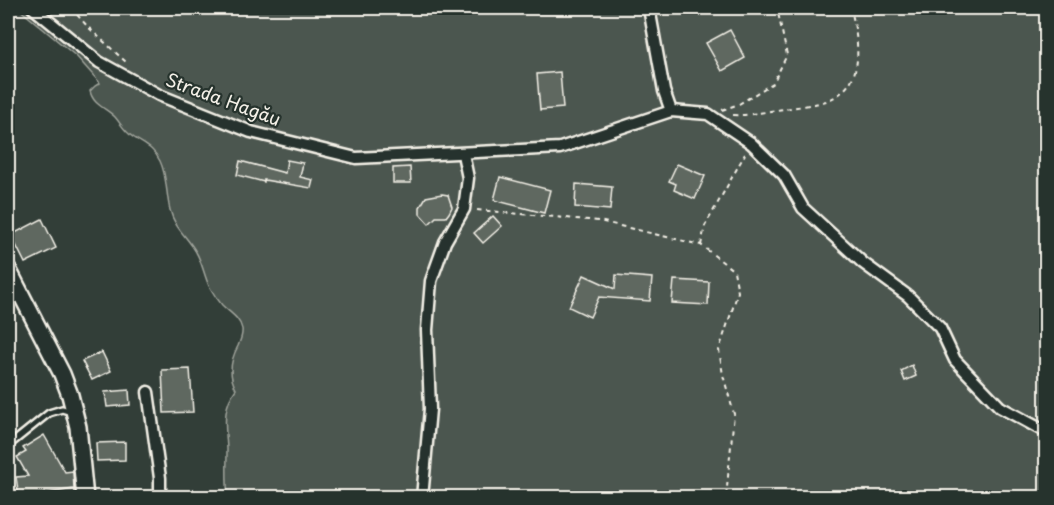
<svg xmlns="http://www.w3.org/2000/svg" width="1054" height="505" font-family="'Playpen Sans',sans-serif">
  <rect width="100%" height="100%" fill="#323e38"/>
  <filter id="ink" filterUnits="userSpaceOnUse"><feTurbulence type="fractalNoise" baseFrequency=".0167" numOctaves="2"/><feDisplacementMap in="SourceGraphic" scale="12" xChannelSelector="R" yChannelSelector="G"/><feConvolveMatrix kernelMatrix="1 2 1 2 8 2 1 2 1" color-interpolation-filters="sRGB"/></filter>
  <g filter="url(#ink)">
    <path fill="#4c564f" stroke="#a0a49c" stroke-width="1.5" d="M 18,8 L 1046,8 L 1046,497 L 228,497 C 226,481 227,465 227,449 C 226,427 221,409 236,389 C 228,375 230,361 238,346 C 240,341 243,335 242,329 C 240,318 229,312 222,305 C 217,299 213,293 209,286 C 204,275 202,262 196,252 C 187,236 175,229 170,210 C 166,194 167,175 160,161 C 153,147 144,145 133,137 C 125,132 121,124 115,117 C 106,108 93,105 90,91 L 95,86 L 100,83 L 77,57 Z"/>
    <g fill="#5f6861" stroke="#f4f1e8" stroke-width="1.5">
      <polygon points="730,30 745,58 722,71 706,43"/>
      <polygon points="560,72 563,108 540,110 537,74"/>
      <polygon points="287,160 303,163 300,177 313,180 311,188 264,180 264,182 237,175 240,161 285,173"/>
      <polygon points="677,164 705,176 695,199 674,190 676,184 669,181"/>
      <polygon points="410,167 411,183 393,183 393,168"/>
      <polygon points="500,177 550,190 544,213 494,200"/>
      <polygon points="576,184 612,187 610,210 575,207"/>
      <polygon points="442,194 448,195 452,207 449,213 446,217 436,217 429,224 420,214 420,207 426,197"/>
      <polygon points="493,216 502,226 483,243 474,233"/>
      <polygon points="42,219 56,248 25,263 11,235"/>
      <polygon points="584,275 615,289 616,275 652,278 650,301 599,297 590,317 569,307"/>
      <polygon points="674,280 709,282 708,305 672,303"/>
      <polygon points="102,352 111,371 92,380 82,361"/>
      <polygon points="912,365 916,376 905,381 901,371"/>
      <polygon points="190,369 193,412 164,413 162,370"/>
      <polygon points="129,390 130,405 107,407 105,392"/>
      <polygon points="44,435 65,472 73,471 74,489 35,495 35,498 19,498 16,477 28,476 17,457 26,452 23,448"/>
      <polygon points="125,442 125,460 97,461 96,443"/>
    </g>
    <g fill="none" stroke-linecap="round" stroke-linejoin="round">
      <g stroke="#f4f1e8" stroke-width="10">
        <polyline id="lane" points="8,446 49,413 62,409 72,412"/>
      </g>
      <g stroke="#f4f1e8" stroke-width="15">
        <g id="street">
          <polyline points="33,8 99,62 159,95 251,132 356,158 560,148 671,111 708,114 751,143 784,175 803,208 863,263 908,296 940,328 955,360 1000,407 1046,432"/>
          <polyline points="649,8 664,91 671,111"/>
          <polyline points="148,392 160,478 160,498"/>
          <polyline points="422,498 430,409 427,330 431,281 445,242 464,209 468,178 463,154"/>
        </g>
      </g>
      <g stroke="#f4f1e8" stroke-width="20">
        <polyline id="secondary" points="8,269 62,374 70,395 78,427 85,498"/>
      </g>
      <g stroke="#f4f1e8" stroke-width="2" stroke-dasharray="4.5 4.5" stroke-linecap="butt">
        <polyline points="71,8 88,27 127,63"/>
        <polyline points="722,110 739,104 773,83 787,55 777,8"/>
        <path d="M 733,115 C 749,116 768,111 784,109 C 797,107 813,105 826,101 C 868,85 858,42 851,8"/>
        <polyline points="477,210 599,221 701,245 734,271 738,292 719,350 723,375 734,414 726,498"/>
        <polyline points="701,245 705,226 745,154"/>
      </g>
      <use href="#lane" stroke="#26332d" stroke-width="5"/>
      <use href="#street" stroke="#26332d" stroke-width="10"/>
      <use href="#secondary" stroke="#26332d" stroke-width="15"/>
    </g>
  </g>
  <g text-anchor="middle" stroke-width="4.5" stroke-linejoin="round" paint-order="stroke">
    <g font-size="18" fill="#f4f1e8" stroke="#26332d">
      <text transform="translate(223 100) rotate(20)" y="6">Strada Hagău</text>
    </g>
  </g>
  <rect width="1054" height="505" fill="none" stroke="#26332d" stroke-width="30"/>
  <rect x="15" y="15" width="1024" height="475" fill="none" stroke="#f4f1e8" stroke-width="2" filter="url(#ink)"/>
</svg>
